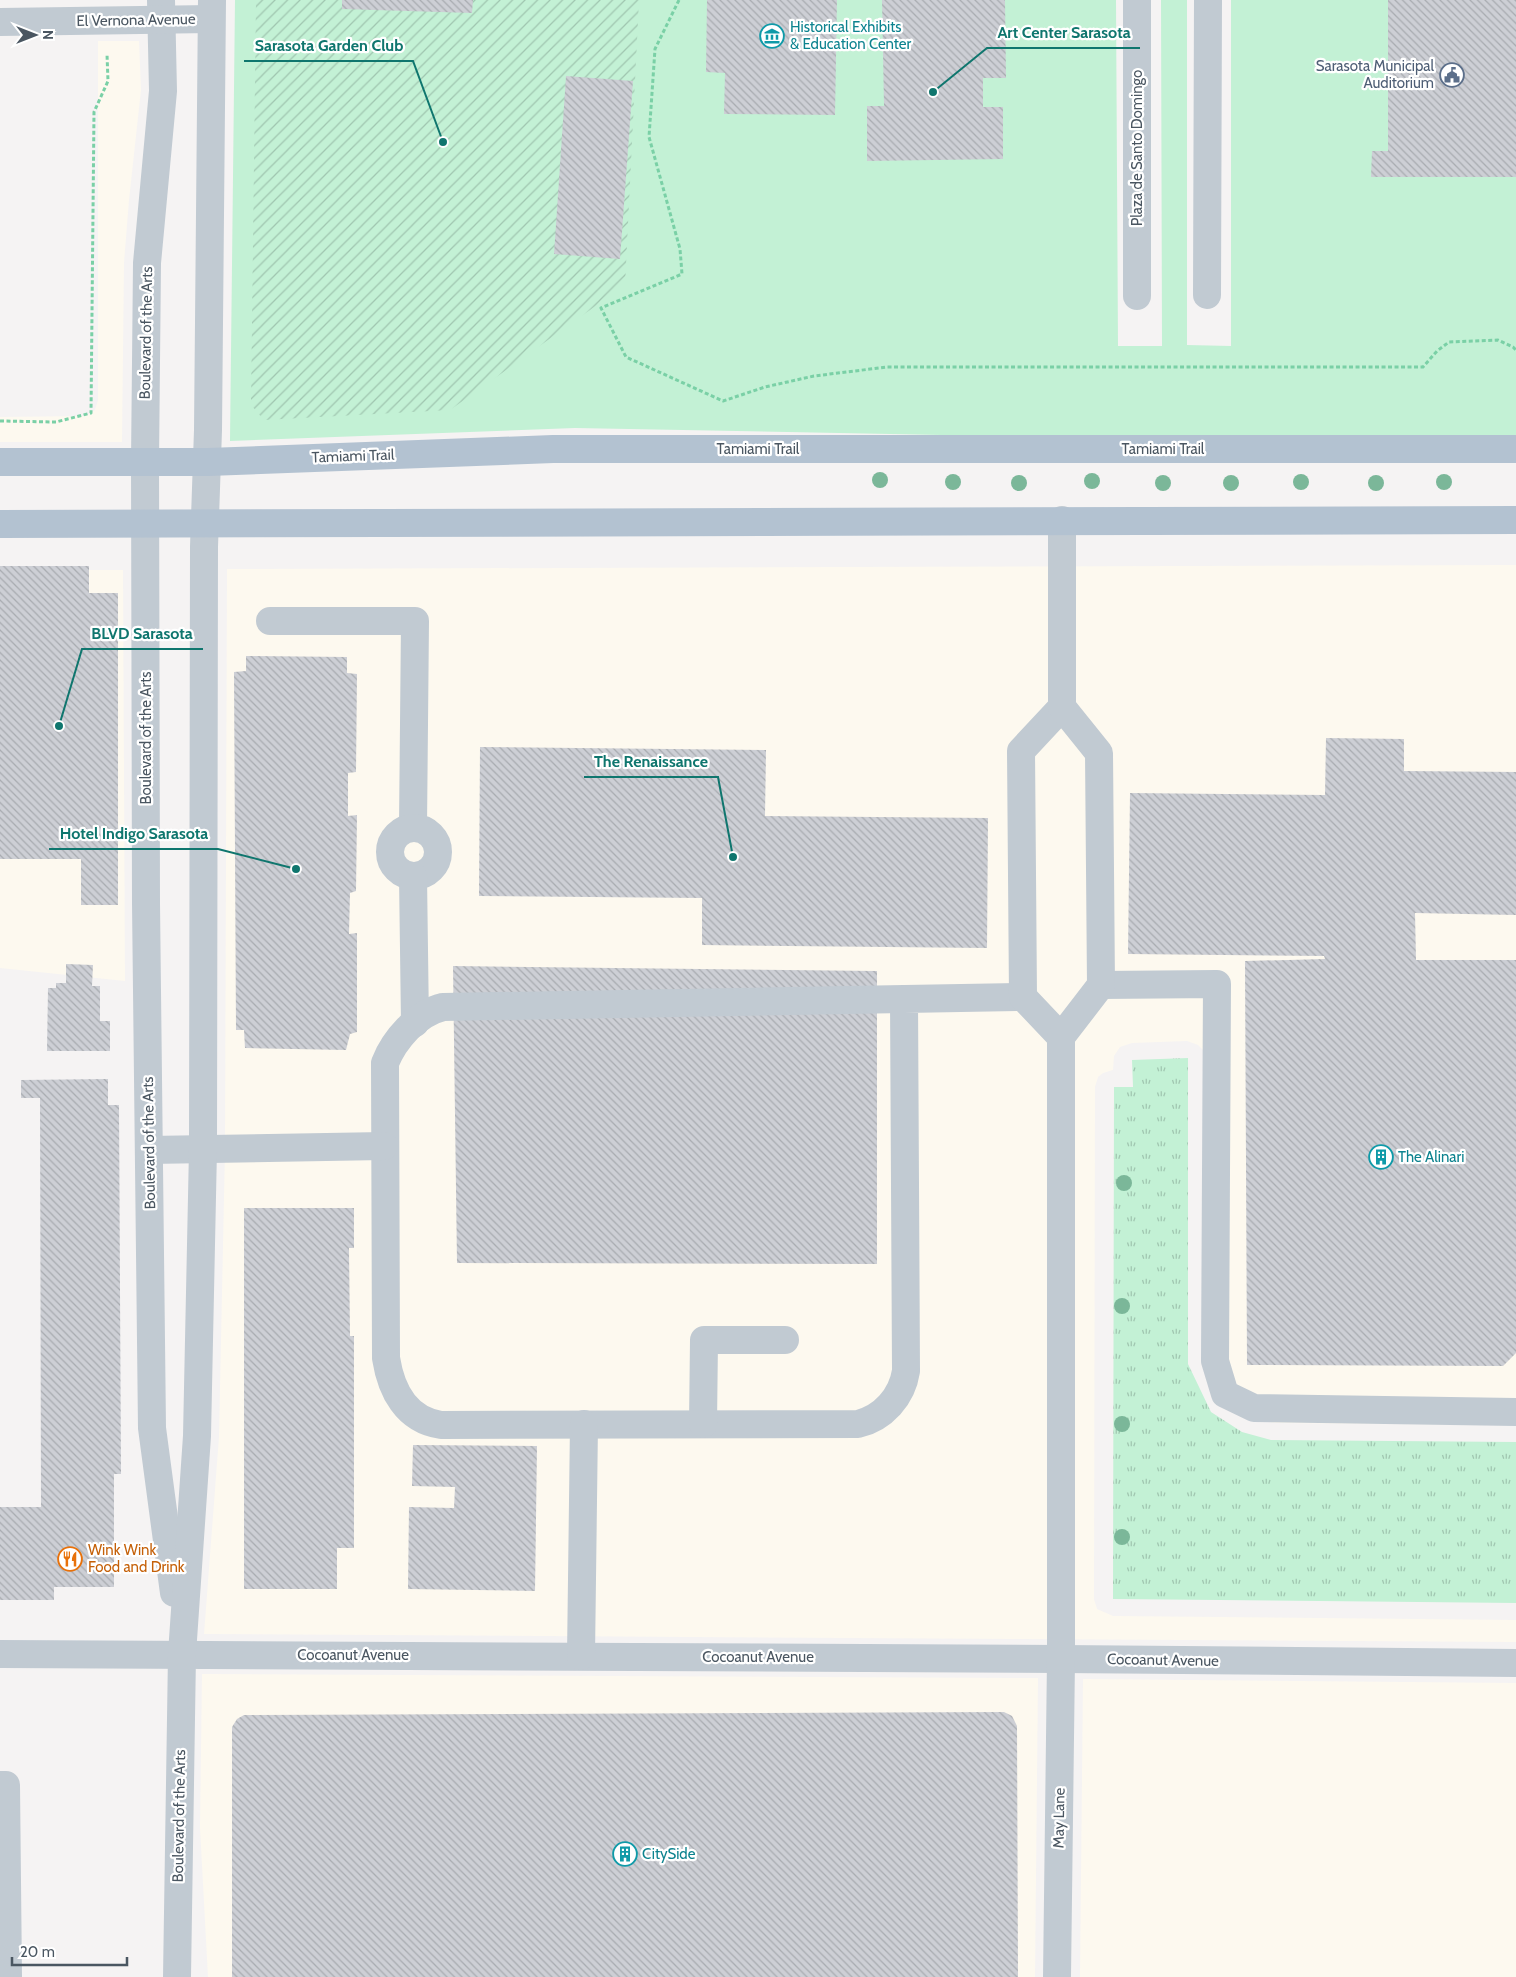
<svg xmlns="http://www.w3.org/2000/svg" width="1516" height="1977" font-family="Cabin,sans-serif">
  <defs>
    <pattern id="grass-tufts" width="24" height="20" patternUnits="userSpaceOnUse" patternTransform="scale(1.25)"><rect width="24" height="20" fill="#c3f1d5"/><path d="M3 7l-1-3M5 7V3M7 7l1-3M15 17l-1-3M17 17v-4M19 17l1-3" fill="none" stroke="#a0c6b0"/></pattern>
    <pattern id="garden-furrows" width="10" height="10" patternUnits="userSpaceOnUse" patternTransform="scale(1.25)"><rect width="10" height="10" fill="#c3f1d5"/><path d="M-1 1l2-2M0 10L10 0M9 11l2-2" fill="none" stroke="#a0c6b0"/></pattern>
    <pattern id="building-back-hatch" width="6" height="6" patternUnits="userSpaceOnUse" patternTransform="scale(1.25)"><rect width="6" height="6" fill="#cdcfd5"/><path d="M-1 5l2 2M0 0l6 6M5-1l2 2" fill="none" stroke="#a8abb0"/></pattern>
  </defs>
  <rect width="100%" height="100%" fill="#f5f3f3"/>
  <g fill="#fdf9ef">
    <polygon points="98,41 139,41 141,90 129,200 124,263 122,442 0,442 0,417 86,416 95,410 98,400"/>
    <polygon points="1516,565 1516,1425 1275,1423 1250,1417 1226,1401 1206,1053 1198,1045 1187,1041 1132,1043 1120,1047 1114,1056 1113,1070 1103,1073 1098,1077 1095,1087 1094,1599 1097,1609 1113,1616 1516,1620 1516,1642 204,1634 219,1437 225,1149 227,569"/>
    <polygon points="0,570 123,570 125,981 0,968"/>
    <polygon points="202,1674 1038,1678 1035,1977 208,1977 200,1828"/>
    <polygon points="1083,1679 1516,1683 1516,1977 1080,1977"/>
  </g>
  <polygon fill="url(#grass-tufts)" points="1188,1058 1188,1364 1211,1412 1242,1432 1271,1440 1516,1442 1516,1603 1113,1599 1114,1087 1133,1087 1132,1060"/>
  <polygon fill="#c3f1d5" points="235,0 1116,0 1118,346 1162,346 1161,0 1187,0 1187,345 1231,346 1231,0 1516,0 1516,442 1310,442 575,428 230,441"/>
  <polygon fill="url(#garden-furrows)" points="256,0 639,0 625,285 450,410 264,420 251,405"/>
  <g fill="url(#building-back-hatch)">
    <polygon points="342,0 473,0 472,13 342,9"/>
    <polygon points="707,0 837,0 835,115 724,114 725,73 706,72"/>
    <polygon points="882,0 1005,0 1006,78 983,78 983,107 1003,107 1003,159 867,161 867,106 884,106"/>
    <polygon points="1388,0 1516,0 1516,177 1371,177 1372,151 1388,151"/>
    <polygon points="566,76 633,81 620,259 554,254"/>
    <polygon points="0,566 89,566 89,593 118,593 118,905 81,905 81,859 0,859"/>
    <polygon points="246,656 347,657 347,673 357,674 356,772 348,773 348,816 357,815 356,891 350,893 349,934 357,933 357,1032 350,1034 346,1050 245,1048 244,1030 236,1030 234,672 246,671"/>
    <polygon points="1326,738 1404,739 1404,771 1516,772 1516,915 1415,913 1416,960 1516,960 1516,1353 1503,1366 1247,1365 1245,961 1325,959 1324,956 1128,954 1130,793 1325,795"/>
    <polygon points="480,747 766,750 765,816 988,818 987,948 702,945 702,898 479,896"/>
    <polygon points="66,964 93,965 92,986 100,986 100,1021 110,1021 110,1051 47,1051 48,988 56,988 56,983 66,983"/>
    <polygon points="453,966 877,971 877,1264 457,1263"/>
    <polygon points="108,1079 108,1105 119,1105 121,1474 114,1474 114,1587 54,1587 54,1600 0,1600 0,1507 41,1507 40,1098 21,1098 21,1080"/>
    <polygon points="244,1208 354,1208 354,1248 349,1248 350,1336 354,1336 354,1548 337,1548 337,1589 244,1589"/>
    <polygon points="413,1445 537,1446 535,1591 408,1589 409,1507 454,1508 455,1487 412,1486"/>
    <polygon points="1004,1712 1012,1716 1017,1726 1018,1977 232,1977 232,1727 237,1719 244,1715"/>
  </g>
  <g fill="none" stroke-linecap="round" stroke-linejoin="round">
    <g stroke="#7ad0a6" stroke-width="3" stroke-dasharray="4 2.5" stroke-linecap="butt">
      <polyline points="679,0 655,49 649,137 680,249 682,274 601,308 626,357 723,401 765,387 814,376 887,367 1423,367 1437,351 1449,342 1498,340 1513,347 1516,350"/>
      <polyline points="0,421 56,422 91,413 94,112 108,81 107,54"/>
    </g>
    <g stroke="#c1cad2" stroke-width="28">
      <polyline points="161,0 163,91 147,263 145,461 146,903 152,1428 174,1593"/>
      <polyline points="1137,0 1137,296"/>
      <polyline points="0,22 211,19"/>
      <polyline points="1207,295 1208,0"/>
      <polyline points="270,621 415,621 413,827"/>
      <circle cx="414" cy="852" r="24"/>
      <polyline points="413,876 415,1023"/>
      <polyline points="1101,985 1217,984 1215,1361 1225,1394 1254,1408 1516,1412"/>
      <path d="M 904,999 L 906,1371 C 902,1397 883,1418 858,1424 L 441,1425 C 406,1420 391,1390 386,1358 L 385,1063 C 394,1040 417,1013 443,1007 L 1023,997"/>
      <polyline points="1061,1037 1023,997 1021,751 1062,707"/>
      <polyline points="149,1150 384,1146"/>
      <polyline points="703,1424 704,1340 785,1340"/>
      <polyline points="0,1654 1061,1659 1516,1663"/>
      <polyline points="581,1656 584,1424"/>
      <polyline points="0,1785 6,1785 8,1977"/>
      <polyline points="177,1977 182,1654 197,1436 203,1149 204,547 208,430 212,0"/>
      <polyline points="1057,1977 1061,1659 1061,1037 1101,985 1099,753 1062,707 1062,520"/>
    </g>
    <g stroke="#b3c2d1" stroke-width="28">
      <polyline points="0,462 208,462 553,449 1516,449"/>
      <polyline points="0,524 1516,520"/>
    </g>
  </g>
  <g fill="#7bb799">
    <circle cx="880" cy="480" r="8"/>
    <circle cx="1092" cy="481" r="8"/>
    <circle cx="953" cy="482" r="8"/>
    <circle cx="1301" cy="482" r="8"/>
    <circle cx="1444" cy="482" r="8"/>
    <circle cx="1019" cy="483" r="8"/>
    <circle cx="1163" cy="483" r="8"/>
    <circle cx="1231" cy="483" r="8"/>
    <circle cx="1376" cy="483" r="8"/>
    <circle cx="1124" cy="1183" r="8"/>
    <circle cx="1122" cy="1306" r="8"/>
    <circle cx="1122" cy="1424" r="8"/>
    <circle cx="1122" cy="1537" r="8"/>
  </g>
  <defs>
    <g id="museum-ring" transform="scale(1.25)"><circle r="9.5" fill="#fff" stroke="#0f9aa8" stroke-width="1.5"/><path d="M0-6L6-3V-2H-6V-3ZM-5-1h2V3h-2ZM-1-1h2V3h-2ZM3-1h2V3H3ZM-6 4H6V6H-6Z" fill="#0f9aa8"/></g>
    <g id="civic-ring" transform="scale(1.25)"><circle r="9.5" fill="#fff" stroke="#5c6f8a" stroke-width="1.5"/><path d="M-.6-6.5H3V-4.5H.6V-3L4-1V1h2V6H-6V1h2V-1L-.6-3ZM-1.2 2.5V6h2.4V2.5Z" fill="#5c6f8a"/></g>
    <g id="building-ring" transform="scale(1.25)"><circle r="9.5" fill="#fff" stroke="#0f9aa8" stroke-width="1.5"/><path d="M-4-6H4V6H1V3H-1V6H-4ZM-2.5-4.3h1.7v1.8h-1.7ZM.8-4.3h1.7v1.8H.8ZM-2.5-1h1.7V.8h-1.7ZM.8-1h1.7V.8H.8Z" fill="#0f9aa8"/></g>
    <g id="restaurant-ring" transform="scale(1.25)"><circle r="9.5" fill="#fff" stroke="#e8710a" stroke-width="1.5"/><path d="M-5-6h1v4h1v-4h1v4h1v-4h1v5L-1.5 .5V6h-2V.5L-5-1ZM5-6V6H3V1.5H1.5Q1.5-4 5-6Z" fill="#e8710a"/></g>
  </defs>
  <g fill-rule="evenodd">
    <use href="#museum-ring" x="772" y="36"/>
    <use href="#civic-ring" x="1452" y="75"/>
    <use href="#building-ring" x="1381" y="1157"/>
    <use href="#restaurant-ring" x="70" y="1559"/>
    <use href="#building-ring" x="625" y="1854"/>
  </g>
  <g text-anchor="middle" stroke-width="4.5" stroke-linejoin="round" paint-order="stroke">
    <g font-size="15" fill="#4a5661" stroke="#fff">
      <text transform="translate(136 20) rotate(-1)" y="5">El Vernona Avenue</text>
      <text transform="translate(1137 148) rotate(-90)" y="5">Plaza de Santo Domingo</text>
      <text transform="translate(146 333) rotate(-89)" y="5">Boulevard of the Arts</text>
      <text x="758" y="454">Tamiami Trail</text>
      <text x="1163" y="454">Tamiami Trail</text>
      <text transform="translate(353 456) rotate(-2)" y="5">Tamiami Trail</text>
      <text transform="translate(146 738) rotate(-90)" y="5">Boulevard of the Arts</text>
      <text transform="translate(149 1143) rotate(-91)" y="5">Boulevard of the Arts</text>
      <text x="353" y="1660">Cocoanut Avenue</text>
      <text x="758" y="1662">Cocoanut Avenue</text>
      <text transform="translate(1163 1660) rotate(1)" y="5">Cocoanut Avenue</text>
      <text transform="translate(179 1816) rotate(-89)" y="5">Boulevard of the Arts</text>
      <text transform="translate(1059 1818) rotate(-89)" y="5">May Lane</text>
    </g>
    <g font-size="15" fill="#0d838f" stroke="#fff" text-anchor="start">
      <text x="790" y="32">Historical Exhibits<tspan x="790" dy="17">&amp; Education Center</tspan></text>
      <text x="1398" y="1162">The Alinari</text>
      <text x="642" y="1859">CitySide</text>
    </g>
    <g font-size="15" fill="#4e5e75" stroke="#fff" text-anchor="end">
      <text x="1434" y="71">Sarasota Municipal<tspan x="1434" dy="17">Auditorium</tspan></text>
    </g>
    <g font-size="15" fill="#c56008" stroke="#fff" text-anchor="start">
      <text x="88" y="1555">Wink Wink<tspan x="88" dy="17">Food and Drink</tspan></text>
    </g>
  </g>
  <path fill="none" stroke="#0f766e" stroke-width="2" d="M933 92L987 48H1140M443 142L413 61H244M59 726L82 649H203M733 857L718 777H584M296 869L218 849H49"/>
  <g fill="#0f766e" stroke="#fff" stroke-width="2">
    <circle cx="933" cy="92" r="5"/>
    <circle cx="443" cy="142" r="5"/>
    <circle cx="59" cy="726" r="5"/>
    <circle cx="733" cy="857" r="5"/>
    <circle cx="296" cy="869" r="5"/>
  </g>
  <g font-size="16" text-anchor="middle" font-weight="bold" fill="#0f766e" stroke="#fff" stroke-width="4.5" stroke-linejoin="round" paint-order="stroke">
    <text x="1064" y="38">Art Center Sarasota</text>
    <text x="329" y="51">Sarasota Garden Club</text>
    <text x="142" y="639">BLVD Sarasota</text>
    <text x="651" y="767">The Renaissance</text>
    <text x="134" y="839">Hotel Indigo Sarasota</text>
  </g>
  <g transform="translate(35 35) rotate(90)" stroke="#ffffff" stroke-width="4" paint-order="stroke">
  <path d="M0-4L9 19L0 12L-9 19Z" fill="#4a5661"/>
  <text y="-8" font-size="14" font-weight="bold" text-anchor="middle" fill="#4a5661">N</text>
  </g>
  <path d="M12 1957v8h115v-8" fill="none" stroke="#4a5661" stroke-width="2.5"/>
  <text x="20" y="1957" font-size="15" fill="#4a5661" stroke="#ffffff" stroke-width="4" paint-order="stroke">20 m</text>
</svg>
